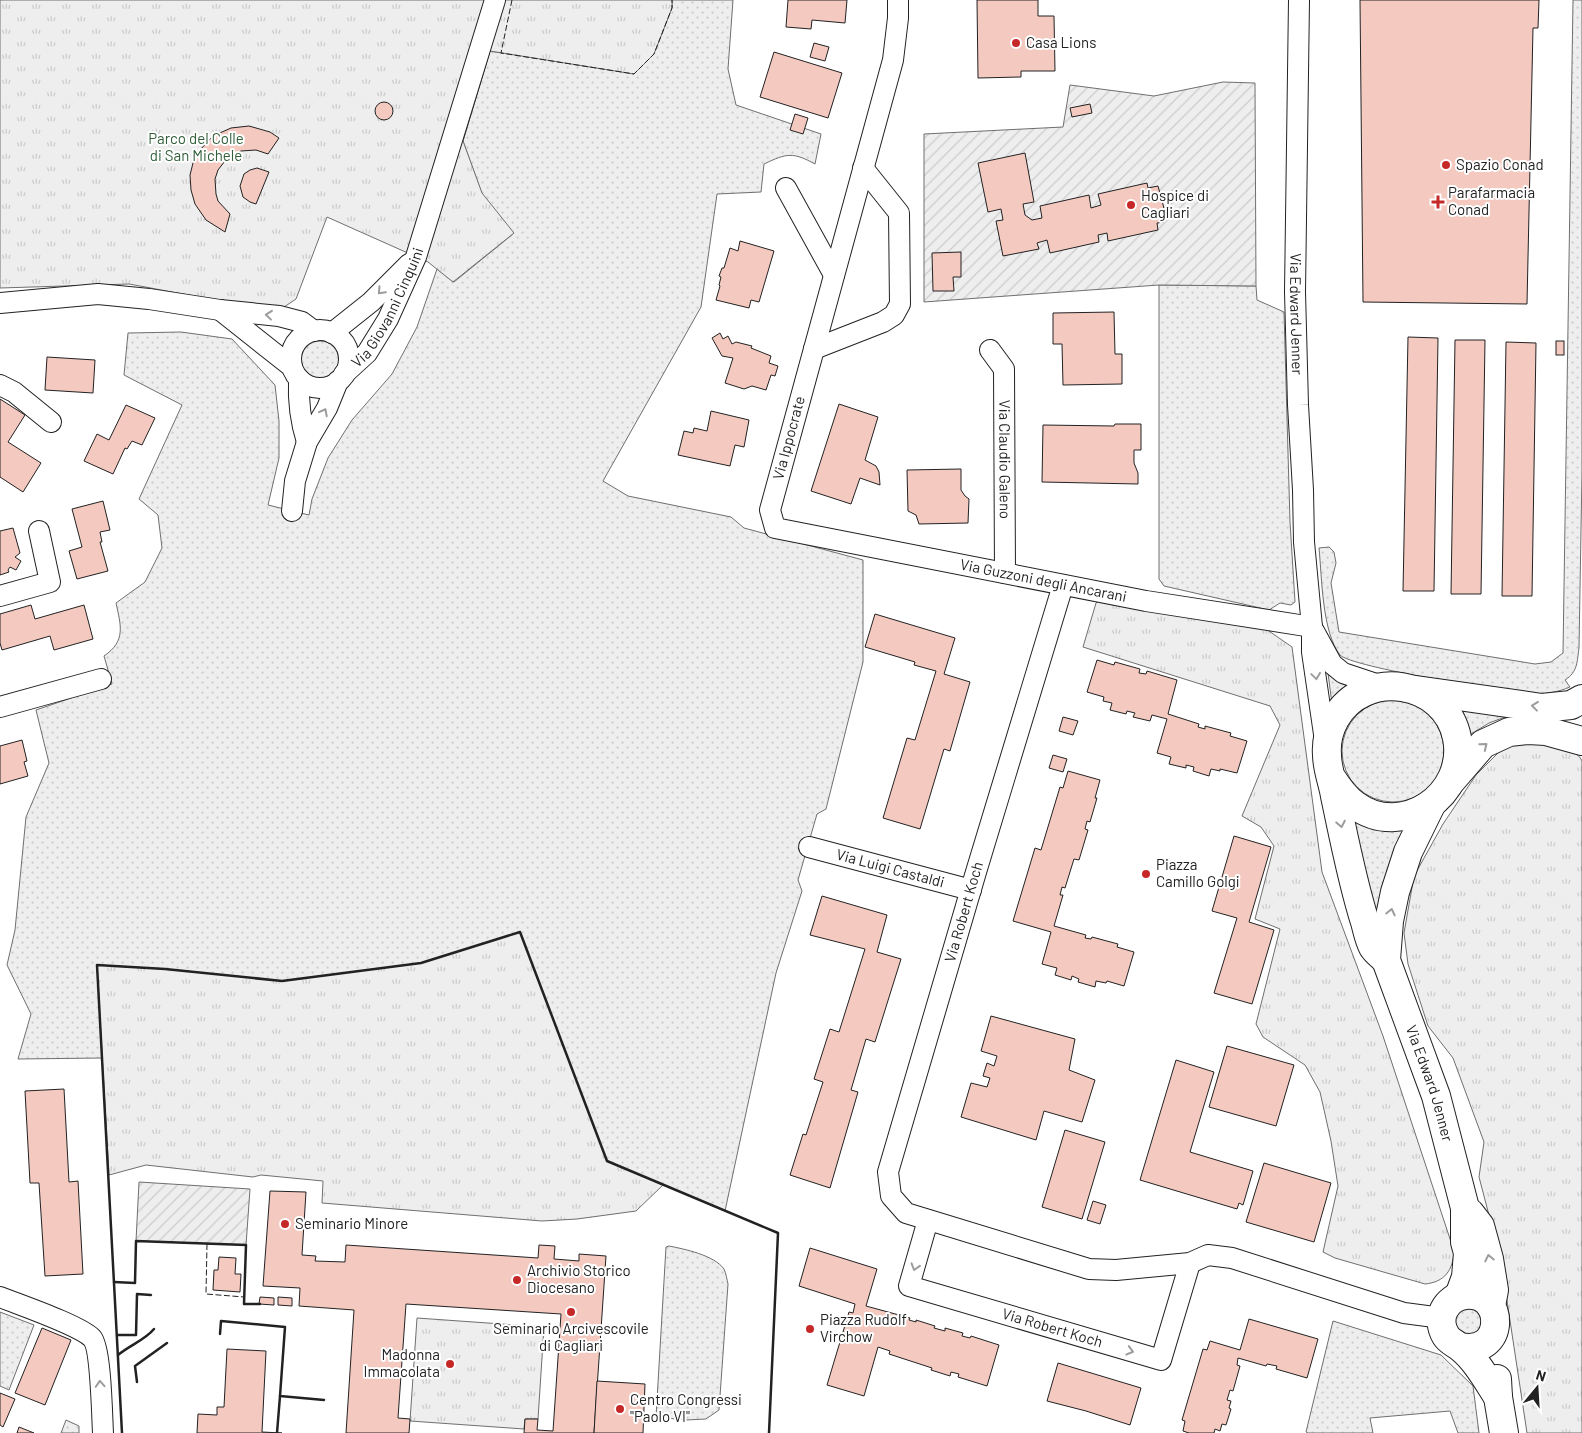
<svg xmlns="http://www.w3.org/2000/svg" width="1582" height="1433" font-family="Barlow,sans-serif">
  <defs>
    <pattern id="grass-dots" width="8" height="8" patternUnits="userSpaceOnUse" patternTransform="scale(1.25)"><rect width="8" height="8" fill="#eee"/><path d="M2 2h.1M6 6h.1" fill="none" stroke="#ccc" stroke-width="1.8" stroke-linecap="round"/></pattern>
    <pattern id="park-tufts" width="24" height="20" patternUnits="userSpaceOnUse" patternTransform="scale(1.25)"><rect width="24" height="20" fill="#eee"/><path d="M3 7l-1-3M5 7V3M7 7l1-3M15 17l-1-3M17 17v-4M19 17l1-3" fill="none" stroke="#ccc"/></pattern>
    <pattern id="garden-furrows" width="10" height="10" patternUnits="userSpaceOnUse" patternTransform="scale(1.25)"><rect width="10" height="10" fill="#eee"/><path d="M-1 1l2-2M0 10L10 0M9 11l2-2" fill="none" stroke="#ccc"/></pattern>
  </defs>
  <rect width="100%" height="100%" fill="#fff"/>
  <g fill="url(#grass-dots)" stroke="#6f6f6f">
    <path d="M 672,0 L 733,0 L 728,69 L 736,105 L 821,134 L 815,164 C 793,152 787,153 764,164 L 761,192 L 717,194 L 701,307 L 603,481 L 628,496 L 731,517 L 744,528 L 863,560 L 863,662 L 826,809 L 817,814 L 798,880 L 802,891 L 776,973 L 725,1211 L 607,1161 L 520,932 L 421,963 L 282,981 L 165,969 L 97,965 L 102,1058 L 18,1059 L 31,1014 L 7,965 L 15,930 L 26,817 L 49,763 L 36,710 L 112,684 L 104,656 C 126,641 121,626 116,603 L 145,582 L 162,548 L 158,515 L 139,499 L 182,405 L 124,375 L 128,333 L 181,332 L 232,339 L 275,385 L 279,421 L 279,458 L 268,505 L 309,515 L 312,499 L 328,458 L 352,420 L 392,374 L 417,327 L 437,269 L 454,282 L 513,234 L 482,194 L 463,141 L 490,51 L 501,53 L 672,8 Z"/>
    <path d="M 1573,0 L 1582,0 L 1582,472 L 1579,648 C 1577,661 1578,672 1565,680 L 1570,687 C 1558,692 1547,694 1533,694 C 1509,693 1351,667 1340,655 C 1322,632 1322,578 1319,548 L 1329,547 L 1334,552 L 1336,563 L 1331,583 L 1339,632 L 1535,664 L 1551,662 L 1563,653 Z"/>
    <polygon points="1159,285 1256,286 1257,300 1284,312 1290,522 1295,602 1291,605 1280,603 1269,610 1164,586 1159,579"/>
    <circle cx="320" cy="360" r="19"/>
    <polygon points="1328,673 1340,683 1350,687 1332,704"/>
    <circle cx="1393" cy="751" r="51"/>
    <polygon points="1461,706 1508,716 1489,723 1471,734"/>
    <polygon points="1345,807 1408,824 1387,870 1376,924"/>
    <path d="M 669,1246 C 684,1249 714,1255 724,1269 C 726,1273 727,1280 728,1284 L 719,1410 L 706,1419 L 686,1420 L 656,1417 L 666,1247 Z"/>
    <polygon points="1474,1304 1486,1329 1460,1339 1450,1318 1452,1312"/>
    <polygon points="0,1312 34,1325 9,1390 0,1386"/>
    <polygon points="1333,1321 1441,1355 1473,1386 1479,1433 1458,1433 1450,1411 1370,1418 1373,1433 1308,1433 1306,1432"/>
    <polygon points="66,1420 79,1426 79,1433 61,1433"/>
  </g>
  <g fill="url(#park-tufts)" stroke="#6f6f6f">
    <polygon points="0,0 672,0 672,8 654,54 634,74 490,51 463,141 482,193 514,233 453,282 428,262 327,217 296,299 284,307 259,308 129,284 0,288"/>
    <path d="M 1101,599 L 1266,629 L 1292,647 L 1322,872 L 1383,1036 L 1454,1251 C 1453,1270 1445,1282 1425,1284 L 1335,1258 L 1323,1252 L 1338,1186 L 1331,1141 L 1320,1092 L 1305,1065 L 1263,1037 L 1256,1024 L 1280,929 L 1255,919 L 1274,846 L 1261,827 L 1242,816 L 1280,725 L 1270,706 L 1083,647 L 1096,603 Z"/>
    <path d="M 1521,742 C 1537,744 1575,744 1582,761 L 1582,1433 L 1527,1433 L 1501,1261 L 1479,1177 L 1484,1142 L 1453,1058 L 1428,1026 L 1408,964 L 1404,933 L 1414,876 L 1443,824 L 1476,775 L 1500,751 Z"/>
    <polygon points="520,932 607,1161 663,1185 636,1211 577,1219 542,1221 322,1203 323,1181 261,1175 253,1177 146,1165 109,1175 97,965 165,969 283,981 421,963"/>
    <polygon points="417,1318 544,1327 538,1419 525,1419 524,1429 410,1421"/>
  </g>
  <g fill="url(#garden-furrows)" stroke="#6f6f6f">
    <polygon points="1223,82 1255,83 1256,286 1159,285 924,302 924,134 1063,127 1070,85 1154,96"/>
    <polygon points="139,1182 250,1189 246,1245 136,1241"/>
  </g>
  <g fill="#f3c9c0" stroke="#222">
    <polygon points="788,0 847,0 845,23 812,20 811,29 786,27"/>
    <polygon points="977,0 1038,0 1038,16 1054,16 1055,71 1021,71 1021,77 978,78"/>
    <polygon points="1360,0 1539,0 1538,28 1533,28 1527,304 1363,302"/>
    <polygon points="814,43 829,47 825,61 810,57"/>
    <polygon points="774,52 842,73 828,118 760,97"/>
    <circle cx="384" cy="111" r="9"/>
    <polygon points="1090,104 1092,113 1072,117 1070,108"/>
    <polygon points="795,114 808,118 803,134 790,130"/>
    <polygon points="249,126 270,132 279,138 268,154 256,150 241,151 228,157 218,170 215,179 216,194 218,201 230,214 225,232 206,220 195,204 191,190 190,175 193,163 198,152 213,136 231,128"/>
    <polygon points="1025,153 1034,202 1023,204 1025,215 1032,220 1042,218 1040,206 1089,195 1091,208 1101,205 1098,194 1147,183 1148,188 1158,186 1165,212 1162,212 1164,222 1157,223 1158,230 1108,241 1107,233 1098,235 1099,242 1050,253 1047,240 1037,243 1039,249 1003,256 996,221 1003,220 1001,209 988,212 978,163"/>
    <polygon points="257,168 269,172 256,204 250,202 243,197 240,186 244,174 250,170"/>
    <polygon points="740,241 774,251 759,302 751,300 749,308 716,300 720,286 719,285 721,277 719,276 722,268 724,268 730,248 738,251"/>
    <polygon points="961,252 961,277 953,277 954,291 933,291 932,253"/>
    <polygon points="1114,312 1115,354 1122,354 1122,384 1063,385 1062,344 1053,344 1053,313"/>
    <polygon points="720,333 723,339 728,336 732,344 736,342 752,346 751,348 771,356 769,363 778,366 775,376 771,375 766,390 752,386 744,389 725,383 733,358 722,356 712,338"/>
    <polygon points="1408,337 1438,338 1434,591 1403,591"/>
    <polygon points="1455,340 1485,340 1481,594 1451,594"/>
    <rect x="1556" y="341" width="8" height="14"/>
    <polygon points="1506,342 1536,343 1532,596 1502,596"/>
    <polygon points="47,357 95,360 93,393 45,390"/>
    <polygon points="0,399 25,415 8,442 41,463 23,492 0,477"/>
    <polygon points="839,404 878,417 865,460 876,466 879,472 880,485 860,478 851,504 811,491"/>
    <polygon points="126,405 155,418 142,445 132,441 127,449 125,448 113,474 84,461 97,434 109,440"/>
    <polygon points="711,411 749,420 744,447 735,445 730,466 678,455 684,431 693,433 694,428 707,431"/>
    <polygon points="1115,424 1141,424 1141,450 1134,450 1134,463 1138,473 1138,484 1042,482 1043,425 1114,426"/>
    <polygon points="961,469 961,490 965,496 969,499 968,523 919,524 916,515 908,511 907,470"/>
    <polygon points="103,501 110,530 100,532 102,542 100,542 108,571 77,579 69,551 82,547 72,509"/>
    <polygon points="13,528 20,553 15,557 21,561 16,570 10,567 8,570 9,572 0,575 0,531"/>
    <polygon points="31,605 35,619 84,605 93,639 54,650 50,636 2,650 0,643 0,614"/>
    <polygon points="875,614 955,638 944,674 970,682 950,751 944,749 920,829 883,818 907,738 915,740 936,671 914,665 915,662 865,647"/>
    <polygon points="1097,660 1114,665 1115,662 1140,669 1139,673 1146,674 1147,671 1177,680 1168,714 1199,724 1198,727 1205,729 1205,726 1231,733 1230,736 1247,741 1237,773 1220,769 1220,771 1211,769 1209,776 1193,771 1194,767 1186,765 1186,768 1169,764 1171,757 1157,753 1167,719 1152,715 1150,721 1133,717 1135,713 1127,711 1126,714 1110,710 1112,703 1103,701 1104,697 1087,692"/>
    <polygon points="1063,717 1078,721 1073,735 1059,731"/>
    <polygon points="22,740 27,761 24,762 28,776 0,784 0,746"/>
    <polygon points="1053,755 1067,759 1063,772 1049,768"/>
    <polygon points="1068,771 1100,780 1095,798 1097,798 1090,822 1087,821 1085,829 1088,830 1079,860 1074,859 1065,888 1062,887 1060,895 1063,895 1054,926 1086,935 1085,938 1091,939 1092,937 1118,944 1117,947 1134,952 1124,986 1107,981 1106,983 1096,981 1095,987 1078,982 1079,979 1072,976 1071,980 1055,975 1057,968 1042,964 1051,932 1013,921 1035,848 1041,850 1060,787 1063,788"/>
    <polygon points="1234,836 1271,847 1249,922 1274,930 1252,1004 1214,993 1237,918 1212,911"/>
    <polygon points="822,896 887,915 877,952 901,959 875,1042 866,1039 851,1090 858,1092 830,1188 790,1175 803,1134 806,1135 823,1082 814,1079 830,1029 839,1032 865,949 810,935"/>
    <polygon points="991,1016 1075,1039 1069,1070 1095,1080 1082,1122 1044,1111 1036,1140 961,1117 971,1083 987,1087 990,1078 983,1076 987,1063 994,1066 997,1056 981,1051"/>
    <polygon points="1227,1046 1294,1065 1276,1126 1209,1107"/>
    <polygon points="1176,1060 1214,1072 1190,1152 1253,1171 1243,1205 1239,1203 1237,1209 1140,1180"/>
    <polygon points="64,1089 69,1182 78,1181 83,1274 45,1276 39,1183 30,1183 25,1091"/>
    <polygon points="1065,1130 1105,1142 1082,1219 1042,1207"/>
    <polygon points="1264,1163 1331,1183 1314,1242 1246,1222"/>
    <polygon points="270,1191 306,1192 302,1255 316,1256 315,1261 345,1262 346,1245 538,1258 539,1245 555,1246 554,1259 579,1261 579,1254 606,1256 594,1433 524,1433 525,1419 538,1419 537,1430 553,1431 561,1314 406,1304 398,1418 410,1419 409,1433 346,1433 354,1310 299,1306 300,1288 263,1286"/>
    <polygon points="1093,1201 1106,1205 1100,1224 1087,1220"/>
    <polygon points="810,1248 877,1269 866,1306 910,1318 909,1320 916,1322 916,1320 935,1326 934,1328 945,1331 945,1328 963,1333 962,1336 970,1338 971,1336 999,1345 987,1386 958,1377 959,1374 951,1372 950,1376 931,1370 932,1368 889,1354 890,1351 878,1347 864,1396 827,1385 849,1312 853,1313 855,1304 799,1286"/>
    <polygon points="219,1257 236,1258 235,1274 241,1274 240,1292 213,1290 214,1270 218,1270"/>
    <polygon points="260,1297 274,1298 274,1305 259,1304"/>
    <polygon points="278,1297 292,1298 292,1306 278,1305"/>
    <polygon points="1249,1319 1318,1339 1307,1378 1276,1369 1277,1366 1267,1364 1266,1366 1238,1358 1237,1365 1240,1366 1233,1391 1230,1390 1227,1400 1231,1401 1229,1408 1231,1409 1226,1425 1222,1424 1220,1431 1215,1429 1214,1433 1189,1433 1183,1431 1185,1421 1182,1420 1203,1349 1207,1350 1210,1341 1240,1350"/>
    <polygon points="42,1328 71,1340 45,1405 15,1393"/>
    <polygon points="227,1349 266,1351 262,1432 282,1433 197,1433 198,1414 217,1415 217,1407 224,1407"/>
    <polygon points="1058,1363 1141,1388 1130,1425 1086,1411 1047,1401"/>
    <polygon points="597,1381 645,1384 643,1433 594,1433"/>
    <polygon points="0,1393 15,1399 3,1427 0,1425"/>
    <polygon points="19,1427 34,1433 17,1433"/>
  </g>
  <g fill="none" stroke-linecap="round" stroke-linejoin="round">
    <g stroke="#222" stroke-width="22">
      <g id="street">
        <path id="s1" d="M 898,0 L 898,18 L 893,60 L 770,510 L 775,528 L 1146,601 L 1312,627"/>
        <path id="s2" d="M 1299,0 L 1295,292 L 1298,405 L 1303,490 L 1304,542 L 1312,627 L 1312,652 L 1325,741"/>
        <polyline points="786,188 834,275"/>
        <polyline points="0,303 98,294 149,299 220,310 279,316 302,322 314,331"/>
        <polyline points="220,310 292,367"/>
        <circle cx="320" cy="359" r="29"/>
        <polyline points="332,333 371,302 409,264"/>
        <polyline points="814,349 883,322 894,315 900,304 899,213 863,168"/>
        <path id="s3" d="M 990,350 L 1004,369 L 1005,573"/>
        <path id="s4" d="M 344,374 L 367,353 L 388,319 L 416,257 L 495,0"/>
        <path d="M 299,379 C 298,401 300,420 307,442"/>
        <polyline points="0,385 14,392 51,422"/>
        <polyline points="292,511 295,481 307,442 327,408 338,381"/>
        <polyline points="1063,585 976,872 888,1172 891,1196 906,1213 1089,1269 1116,1270 1190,1263 1208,1255 1232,1258 1404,1313 1442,1318"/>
        <polyline points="0,596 50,582 39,531"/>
        <polyline points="1314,631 1332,664 1343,673 1382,686"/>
        <polyline points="0,707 101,679"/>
        <path id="s5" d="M 809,847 L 971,890"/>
        <path id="s6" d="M 928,1220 L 909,1286 L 1161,1360 L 1190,1263"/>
        <path d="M 0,1297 C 20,1305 79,1325 92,1338 C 101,1348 102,1416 103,1433"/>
      </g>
    </g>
    <g stroke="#222" stroke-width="30">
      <g id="secondary">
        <path d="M 1331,777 C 1338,788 1345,798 1355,805 C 1402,840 1468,795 1457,738 C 1446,680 1364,667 1335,719 C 1329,730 1326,743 1327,755 C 1327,769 1333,783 1335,796 C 1344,838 1352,881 1365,922 C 1367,929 1369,940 1373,947 C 1376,952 1382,956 1386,960"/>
        <path id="s7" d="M 1431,805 L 1408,852 L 1395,892 L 1389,921 L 1386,960 L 1436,1096 L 1465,1208 L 1465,1242 L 1468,1253 L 1466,1277 L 1459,1296"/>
        <polyline points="1470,1213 1480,1226 1489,1259 1494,1290 1491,1306"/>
        <path d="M 1460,1347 C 1506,1357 1506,1290 1465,1295 C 1456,1296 1448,1302 1444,1310 C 1440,1318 1441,1328 1446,1336 C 1450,1342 1455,1343 1461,1348 C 1476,1360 1487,1380 1498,1397"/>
        <polyline points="1497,1379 1498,1397 1504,1433"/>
      </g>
    </g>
    <g stroke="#222" stroke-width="30">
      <g id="highway">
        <polyline points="1416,690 1542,708 1571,705 1582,699"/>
        <polyline points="1451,781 1483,744 1509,732 1528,730 1546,731 1582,741"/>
      </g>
    </g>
    <use href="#street" stroke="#fff" stroke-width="20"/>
    <use href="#secondary" stroke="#fff" stroke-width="28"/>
    <use href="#highway" stroke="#fff" stroke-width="28"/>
    <g stroke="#222" stroke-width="1" stroke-dasharray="6 2.5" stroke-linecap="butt">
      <polyline points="512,0 501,53 634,74 654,54 672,8 672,0"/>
      <polyline points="207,1244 206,1294 244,1297"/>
    </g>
    <g stroke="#222" stroke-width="2.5">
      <polyline points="114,1282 135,1283 136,1241 246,1245 244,1304 260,1304"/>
      <polyline points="220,1334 221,1321 285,1327 280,1396 324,1400"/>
      <polyline points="117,1335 136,1335 137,1294 151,1295"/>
      <path d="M 118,1355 C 130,1345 145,1340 154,1329"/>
      <polyline points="137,1382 135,1366 167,1343"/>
      <polyline points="122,1433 97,965 165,969 282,981 421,963 520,932 607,1161 778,1233 769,1433"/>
      <polyline points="277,1433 280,1396"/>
    </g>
  </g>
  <defs><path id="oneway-chevron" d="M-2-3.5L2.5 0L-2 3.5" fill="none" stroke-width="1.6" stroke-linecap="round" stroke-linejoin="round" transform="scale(1.25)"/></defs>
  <g stroke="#9c9c9c">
    <use href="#oneway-chevron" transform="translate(381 291) rotate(133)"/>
    <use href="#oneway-chevron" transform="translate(269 315) rotate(-174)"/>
    <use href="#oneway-chevron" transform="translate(324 412) rotate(-62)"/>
    <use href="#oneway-chevron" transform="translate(1316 676) rotate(82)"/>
    <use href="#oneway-chevron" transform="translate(1535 706) rotate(-173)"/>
    <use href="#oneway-chevron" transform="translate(1484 746) rotate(-39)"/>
    <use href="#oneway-chevron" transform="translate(1341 824) rotate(79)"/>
    <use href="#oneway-chevron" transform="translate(1391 912) rotate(-77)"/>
    <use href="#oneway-chevron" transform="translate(1489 1258) rotate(-102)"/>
    <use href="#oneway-chevron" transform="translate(915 1267) rotate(107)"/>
    <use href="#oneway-chevron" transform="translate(1130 1351) rotate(16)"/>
    <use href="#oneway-chevron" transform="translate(100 1384) rotate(-94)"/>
  </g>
  <g fill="#c62828" stroke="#fff" stroke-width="2">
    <circle cx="1016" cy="43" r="5"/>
    <circle cx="1446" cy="165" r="5"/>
    <path d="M1435.5 194.5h5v5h5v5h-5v5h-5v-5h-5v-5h5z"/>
    <circle cx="1131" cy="205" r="5"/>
    <circle cx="1146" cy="874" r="5"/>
    <circle cx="285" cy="1224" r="5"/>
    <circle cx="517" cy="1280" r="5"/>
    <circle cx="571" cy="1312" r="5"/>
    <circle cx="810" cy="1329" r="5"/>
    <circle cx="450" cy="1364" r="5"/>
    <circle cx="620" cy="1409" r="5"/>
  </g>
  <g text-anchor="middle" stroke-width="4" stroke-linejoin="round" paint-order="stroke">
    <g font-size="15" fill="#222" stroke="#fff" text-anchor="start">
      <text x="1026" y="48">Casa Lions</text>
      <text x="1456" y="170">Spazio Conad</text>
      <text x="1448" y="198">Parafarmacia<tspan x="1448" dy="17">Conad</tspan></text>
      <text x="1141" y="201">Hospice di<tspan x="1141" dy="17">Cagliari</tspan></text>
      <text x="1156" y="870">Piazza<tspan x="1156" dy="17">Camillo Golgi</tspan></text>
      <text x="295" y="1229">Seminario Minore</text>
      <text x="527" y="1276">Archivio Storico<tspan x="527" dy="17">Diocesano</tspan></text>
      <text x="820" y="1325">Piazza Rudolf<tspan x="820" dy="17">Virchow</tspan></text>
      <text x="571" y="1334" text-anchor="middle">Seminario Arcivescovile<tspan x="571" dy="17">di Cagliari</tspan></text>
      <text x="440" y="1360" text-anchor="end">Madonna<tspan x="440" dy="17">Immacolata</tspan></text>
      <text x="630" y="1405">Centro Congressi<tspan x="630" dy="17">"Paolo VI"</tspan></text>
    </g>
    <g font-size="15" fill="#2f5e38" stroke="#fff">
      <text x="196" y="144">Parco del Colle<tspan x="196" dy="17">di San Michele</tspan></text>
    </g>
    <g font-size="15" fill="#222" stroke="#fff">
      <text dy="5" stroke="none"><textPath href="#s2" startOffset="314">Via Edward Jenner</textPath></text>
      <text dy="5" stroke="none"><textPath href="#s4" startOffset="81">Via Giovanni Cinquini</textPath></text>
      <text transform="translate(789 438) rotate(-75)" y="5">Via Ippocrate</text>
      <text dy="5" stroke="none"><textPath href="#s3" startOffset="114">Via Claudio Galeno</textPath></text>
      <text dy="5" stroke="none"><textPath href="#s1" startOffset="819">Via Guzzoni degli Ancarani</textPath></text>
      <text dy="5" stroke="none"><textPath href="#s5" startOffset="84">Via Luigi Castaldi</textPath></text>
      <text transform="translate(964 912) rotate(-74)" y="5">Via Robert Koch</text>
      <text dy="5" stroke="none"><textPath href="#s7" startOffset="294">Via Edward Jenner</textPath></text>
      <text dy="5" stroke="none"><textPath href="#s6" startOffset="218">Via Robert Koch</textPath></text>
    </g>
  </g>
  <g transform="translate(1537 1388) rotate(18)" stroke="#ffffff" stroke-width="4" paint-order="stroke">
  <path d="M0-4L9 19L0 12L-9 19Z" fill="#222222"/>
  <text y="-8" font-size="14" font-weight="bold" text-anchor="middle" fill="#222222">N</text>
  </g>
</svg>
